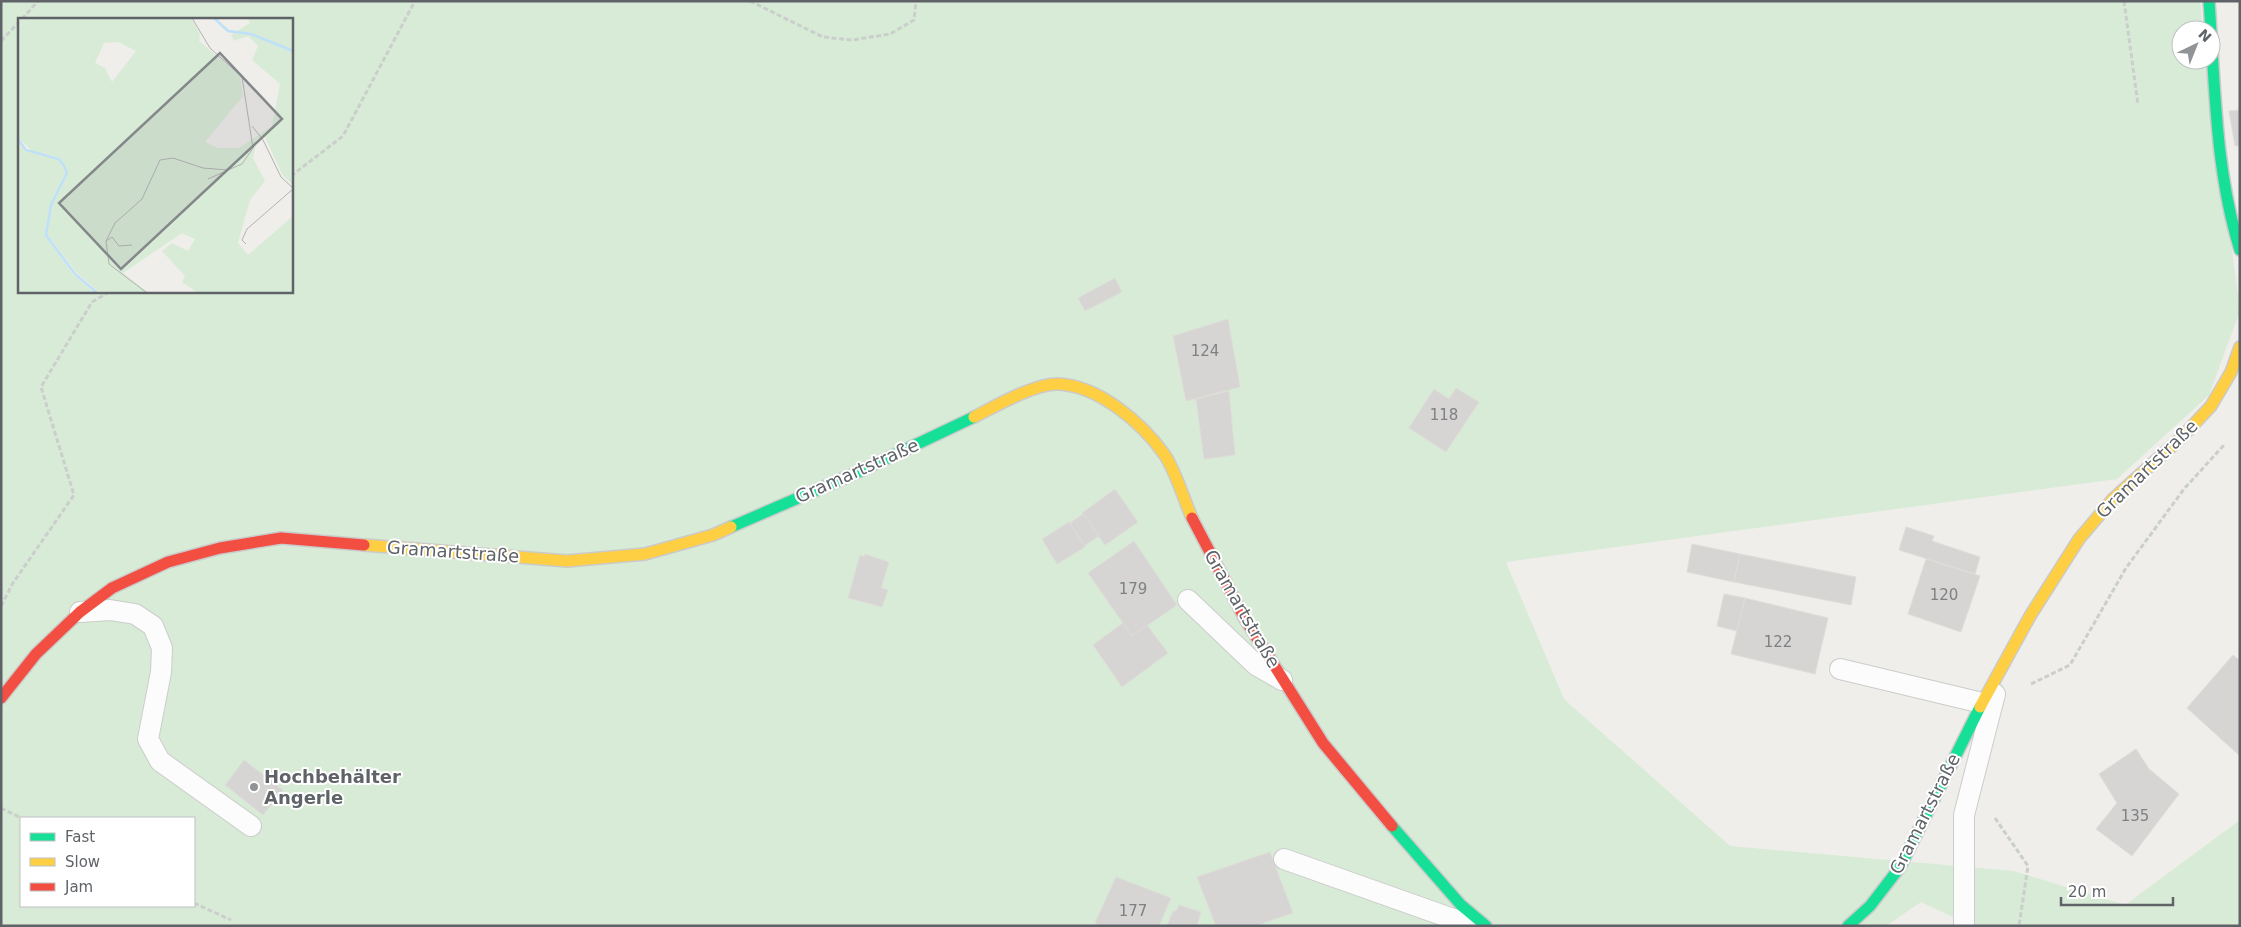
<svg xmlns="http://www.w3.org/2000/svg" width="2241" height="927" font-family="'DejaVu Sans',sans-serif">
  <rect width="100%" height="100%" fill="#efeeea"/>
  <path fill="#d8ebd6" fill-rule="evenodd" d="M 1,1 L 2200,1 L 2203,30 L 2181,30 L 2181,60 L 2207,60 L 2240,311 L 2209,395 L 2117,479 L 1506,562 L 1564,699 L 1730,846 L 2014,871 L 2125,905 L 2240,820 L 2240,926 L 1972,926 L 1921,902 L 1886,926 L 1,926 ZM 19,19 L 291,19 L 291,291 L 19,291 ZM 21,818 L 194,818 L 194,906 L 21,906 Z"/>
  <g fill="#d6d5d3" stroke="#deddd9">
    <polygon points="2240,110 2240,145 2235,146 2229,111"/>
    <polygon points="1115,278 1122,292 1085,311 1078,298"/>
    <polygon points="1228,319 1240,387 1186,401 1173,336"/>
    <polygon points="1456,388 1479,402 1446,452 1409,428 1434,389 1449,399"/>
    <polygon points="1229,391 1235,455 1204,459 1196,399"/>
    <polygon points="1115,489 1138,522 1105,545 1082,513"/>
    <polygon points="1083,514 1099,536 1084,546 1070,523"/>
    <polygon points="1069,522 1085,547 1057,564 1042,539"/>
    <polygon points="1906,527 1934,536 1932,541 1980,557 1975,574 1899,550"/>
    <polygon points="1134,541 1177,605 1132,636 1088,573"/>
    <polygon points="1692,544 1740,554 1734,582 1687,572"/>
    <polygon points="865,554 889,562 881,588 888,590 882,607 848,598 860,555 864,557"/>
    <polygon points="1740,554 1856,577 1851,605 1734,582"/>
    <polygon points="1926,559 1980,576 1961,632 1908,614"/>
    <polygon points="1724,594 1745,598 1737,631 1717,626"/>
    <polygon points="1745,598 1828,618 1815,674 1731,654"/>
    <polygon points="1123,623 1132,636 1147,625 1168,653 1122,687 1093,645"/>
    <polygon points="2233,655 2240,661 2240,756 2187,708"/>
    <polygon points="2136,749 2149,769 2179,794 2132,856 2096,829 2117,803 2099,774"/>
    <polygon points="244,760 283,790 263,815 225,785"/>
    <polygon points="1270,852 1293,913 1255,926 1216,926 1197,877"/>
    <polygon points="1116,877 1171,898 1159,926 1101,926 1095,923"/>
    <polygon points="1179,905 1201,912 1197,926 1167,926 1173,911 1176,911"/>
  </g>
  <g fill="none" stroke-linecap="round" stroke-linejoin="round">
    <g stroke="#cbcccc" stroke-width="22">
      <g id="lane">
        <polyline points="1188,600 1256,665 1282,680"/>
        <polyline points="80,612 110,610 135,614 153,626 162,648 161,672 148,739 160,761 251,826"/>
        <polyline points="1840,669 1982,703"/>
        <polyline points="1284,859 1473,926"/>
        <polyline points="1964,926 1964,815 1995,694"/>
      </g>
    </g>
    <g stroke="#cacacb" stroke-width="14">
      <g id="fast">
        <path d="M 2209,1 C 2215,85 2215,170 2240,250"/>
        <polyline points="731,527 856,473 974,417"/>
        <polyline points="1392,826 1461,905 1486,926"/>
        <polyline points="1848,926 1870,906 1900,867 1980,707"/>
      </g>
    </g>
    <g stroke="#cacacb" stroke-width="14">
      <g id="slow">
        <path d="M 974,417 C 996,406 1035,383 1059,384 C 1099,386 1142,423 1164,454 C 1175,469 1184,500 1192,518"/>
        <polyline points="364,545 567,561 645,554 713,535 731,527"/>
        <polyline points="1980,707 2030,616 2079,539 2113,499 2181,438 2211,406 2231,372 2240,347"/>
      </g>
    </g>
    <g stroke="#cacacb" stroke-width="14">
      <g id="jam">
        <polyline points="1192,518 1245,619 1323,743 1392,826"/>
        <polyline points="1,698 36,654 80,612 112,588 168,562 220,548 281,538 364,545"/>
      </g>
    </g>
    <g stroke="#cacfcc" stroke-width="3" stroke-dasharray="5 2.5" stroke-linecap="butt">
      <polyline points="750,1 823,37 852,40 890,34 914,20 916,1"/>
      <polyline points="2124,1 2138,105"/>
      <polyline points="22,19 38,1"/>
      <polyline points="1,41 19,22"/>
      <polyline points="291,176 343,136 415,1"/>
      <polyline points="1,606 13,583 74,495 41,387 92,302 111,291"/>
      <polyline points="2031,684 2070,665 2126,568 2184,489 2224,445"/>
      <polyline points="1,808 21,818"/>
      <polyline points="1995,818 2028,866 2019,926"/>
      <polyline points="194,903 231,920"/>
    </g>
    <use href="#lane" stroke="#fdfcfc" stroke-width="20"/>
    <use href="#fast" stroke="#16e098" stroke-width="11"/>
    <use href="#slow" stroke="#ffcf43" stroke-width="11"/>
    <use href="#jam" stroke="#f24e42" stroke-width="11"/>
  </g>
  <circle fill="#919496" stroke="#fff" stroke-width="2" cx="254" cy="787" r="5"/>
  <g text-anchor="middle" stroke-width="4" stroke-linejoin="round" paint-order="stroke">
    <g font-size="15" fill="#7e8184">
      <text x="1205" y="356">124</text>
      <text x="1444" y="420">118</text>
      <text x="1133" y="594">179</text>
      <text x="1944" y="600">120</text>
      <text x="1778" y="647">122</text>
      <text x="2135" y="821">135</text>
      <text x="1133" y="916">177</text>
    </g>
    <g font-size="18" fill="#5f6368" stroke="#fff">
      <text transform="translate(2147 469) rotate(-44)" y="6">Gramartstraße</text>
      <text transform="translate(857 471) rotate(-24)" y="6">Gramartstraße</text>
      <text transform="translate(453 552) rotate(4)" y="6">Gramartstraße</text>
      <text transform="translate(1242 609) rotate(60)" y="6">Gramartstraße</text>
      <text transform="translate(1925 814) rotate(-63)" y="6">Gramartstraße</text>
    </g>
    <g font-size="18" font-weight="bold" fill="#5f6368" stroke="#fff" text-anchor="start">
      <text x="264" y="783">Hochbehälter<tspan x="264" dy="21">Angerle</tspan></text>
    </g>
  </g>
  <g transform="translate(18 18)">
    <rect width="275" height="275" fill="#efeeea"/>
    <path d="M 0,0 L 173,0 L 182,16 L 181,23 L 222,57 L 225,78 L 187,124 L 200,130 L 221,130 L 254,108 L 262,66 L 234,42 L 240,28 L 230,18 L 216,23 L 213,17 L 232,5 L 230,0 L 275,0 L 275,167 L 264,156 L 247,119 L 239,121 L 235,140 L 247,163 L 232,182 L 220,225 L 230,237 L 275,198 L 275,275 L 180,275 L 164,264 L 167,258 L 144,233 L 154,225 L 170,233 L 177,221 L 164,215 L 105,255 L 131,275 L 79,273 L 58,254 L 29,216 L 34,187 L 50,155 L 42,140 L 20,133 L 40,141 L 48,155 L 32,187 L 27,217 L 55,256 L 76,275 L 0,275 L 0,122 L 7,132 L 15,134 L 0,119 ZM 100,24 L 118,33 L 94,64 L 87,50 L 77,45 L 86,25 Z" fill="#d8ebd6" fill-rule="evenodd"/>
    <path fill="none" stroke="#bfe0f9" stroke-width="2.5" d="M 196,0 L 210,13 L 233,16 L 275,33M 0,121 L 8,132 L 41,141 L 46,148 L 49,155 L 33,187 L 28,217 L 57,256 L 79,275"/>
    <path fill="none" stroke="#b1b2b2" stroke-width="1" d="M 234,108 L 245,122 L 263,159 L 275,170M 190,161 L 208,153M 88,223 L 94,219 L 101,228 L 114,227M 228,226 L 224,222 L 229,211 L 275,171M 129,275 L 91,246 L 88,223 L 97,205 L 124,181 L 142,142 L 155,140 L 185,150 L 210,152 L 224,146 L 235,130 L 224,59 L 192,30 L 174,0"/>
    <path fill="#84888a" fill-opacity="0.15" stroke="#84888a" stroke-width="2.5" d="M 202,35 L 264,101 L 103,251 L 41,185 Z"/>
    <rect width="275" height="275" fill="none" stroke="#5f6368" stroke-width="2.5"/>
  </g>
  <rect width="2241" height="927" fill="none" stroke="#5f6368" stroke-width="5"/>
  <rect x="20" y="817" width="175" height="90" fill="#ffffff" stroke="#bfc1c3"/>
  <rect x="30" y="833" width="25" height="8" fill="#16e098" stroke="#bfc1c3"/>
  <text x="65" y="842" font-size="15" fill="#5f6368">Fast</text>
  <rect x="30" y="858" width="25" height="8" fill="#ffcf43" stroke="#bfc1c3"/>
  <text x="65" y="867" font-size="15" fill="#5f6368">Slow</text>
  <rect x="30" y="883" width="25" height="8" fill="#f24e42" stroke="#bfc1c3"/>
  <text x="65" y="892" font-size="15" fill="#5f6368">Jam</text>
  <g transform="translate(2196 45) rotate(43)"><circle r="24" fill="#ffffff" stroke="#bfc1c3"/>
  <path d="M0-4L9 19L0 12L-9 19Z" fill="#919496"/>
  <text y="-8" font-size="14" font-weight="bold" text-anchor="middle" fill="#5f6368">N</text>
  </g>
  <path d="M2061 897v8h112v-8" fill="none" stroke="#5f6368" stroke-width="2.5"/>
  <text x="2068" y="897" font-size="15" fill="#5f6368" stroke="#ffffff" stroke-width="4" paint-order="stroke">20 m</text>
</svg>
